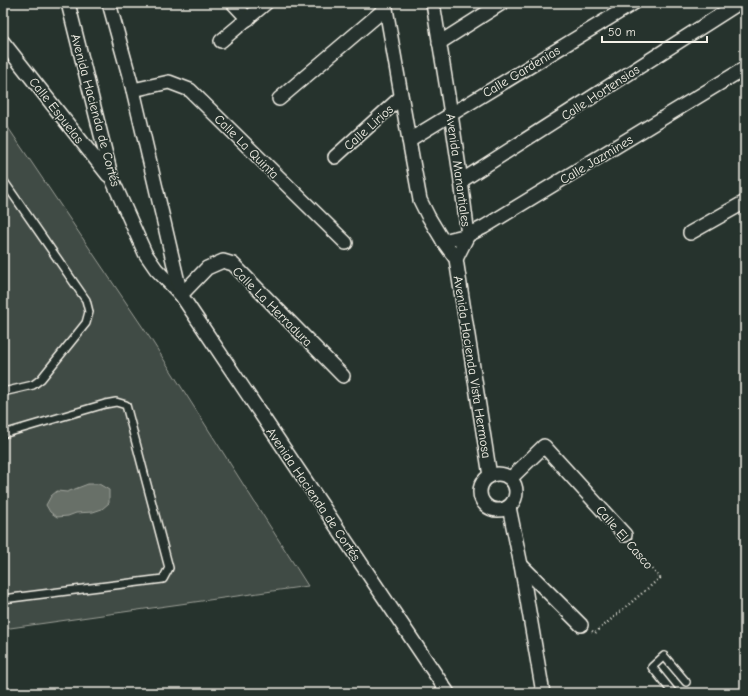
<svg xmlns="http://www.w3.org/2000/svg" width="748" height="696" font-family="'Comic Neue',sans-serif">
  <rect width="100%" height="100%" fill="#26332d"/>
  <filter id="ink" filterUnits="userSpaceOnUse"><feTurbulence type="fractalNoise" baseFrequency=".025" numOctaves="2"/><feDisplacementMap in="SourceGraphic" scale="8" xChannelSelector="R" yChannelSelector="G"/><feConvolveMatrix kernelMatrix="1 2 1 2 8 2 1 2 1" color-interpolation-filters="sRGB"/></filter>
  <g filter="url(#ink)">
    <polygon fill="#414b45" stroke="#9a9e96" points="3,120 152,341 308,586 3,629"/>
    <polygon fill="#676f68" stroke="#9fa39b" points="88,484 99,484 109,490 109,503 102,509 93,512 76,513 68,516 57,517 50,512 46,505 51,496 57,491 67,492"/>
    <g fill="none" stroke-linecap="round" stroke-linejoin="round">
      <g stroke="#f4f1e8" stroke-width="10">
        <g id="service">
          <polyline points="3,180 86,300 89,312 86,323 41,379 33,385 3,392"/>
          <polyline points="3,434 105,404 116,402 126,405 169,568 163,579 3,599"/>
          <polyline points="673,693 652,667 664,656 686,682"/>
        </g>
      </g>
      <g stroke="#f4f1e8" stroke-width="16">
        <g id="minor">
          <polyline points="68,3 112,179 145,253 156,269 181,295 207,268 223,261 233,264 343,376"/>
          <polyline points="109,3 133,90 181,295 448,693"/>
          <polyline points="233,3 248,19"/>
          <polyline points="385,3 409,140 420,200 428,216 443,241 456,259 490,476"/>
          <polyline points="433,3 451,114 461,181 468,235 456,259"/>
          <polyline points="221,41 266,3"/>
          <polyline points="3,42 108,175"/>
          <polyline points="439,43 502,3"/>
          <polyline points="133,90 169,82 190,90 346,243"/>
          <polyline points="279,99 386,8"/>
          <polyline points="409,140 634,3"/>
          <polyline points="335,157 401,97"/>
          <polyline points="461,181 739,3"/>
          <polyline points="690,233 745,202"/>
          <polyline points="443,241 468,235 484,227 745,68"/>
          <circle cx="498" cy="492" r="18"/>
          <polyline points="511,478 544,446 625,535"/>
          <polyline points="509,507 521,565 543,693"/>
          <polyline points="521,565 581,625"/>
        </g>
      </g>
      <polyline stroke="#f4f1e8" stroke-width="2.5" stroke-dasharray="1 3" stroke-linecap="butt" points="592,631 595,633 660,578 631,545"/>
      <use href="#service" stroke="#26332d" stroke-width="7"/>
      <use href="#minor" stroke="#26332d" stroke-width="13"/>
    </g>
  </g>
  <g text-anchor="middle" stroke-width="3" stroke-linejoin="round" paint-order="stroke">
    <g font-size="13" fill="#f4f1e8" stroke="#26332d">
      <text transform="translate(521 71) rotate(-31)" y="5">Calle Gardenias</text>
      <text transform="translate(600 92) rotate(-33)" y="5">Calle Hortensias</text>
      <text transform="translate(57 110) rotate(52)" y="5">Calle Espuelas</text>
      <text transform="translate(96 110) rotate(75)" y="5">Avenida Hacienda de Cortés</text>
      <text transform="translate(368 127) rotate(-42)" y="5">Calle Lirios</text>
      <text transform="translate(247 146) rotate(45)" y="5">Calle La Quinta</text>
      <text transform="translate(596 159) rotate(-31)" y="5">Calle Jazmines</text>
      <text transform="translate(459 170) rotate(82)" y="5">Avenida Manantiales</text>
      <text transform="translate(273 306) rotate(45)" y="5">Calle La Herradura</text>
      <text transform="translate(473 367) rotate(81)" y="5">Avenida Hacienda Vista Hermosa</text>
      <text transform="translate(314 494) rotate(56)" y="5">Avenida Hacienda de Cortés</text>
      <text transform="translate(625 537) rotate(49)" y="5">Calle El Casco</text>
    </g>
  </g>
  <rect width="748" height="696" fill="none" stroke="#26332d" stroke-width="16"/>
  <rect x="8" y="8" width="732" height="680" fill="none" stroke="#f4f1e8" stroke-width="1.5" filter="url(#ink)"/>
  <path d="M602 36v6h105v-6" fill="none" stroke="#f4f1e8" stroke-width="2"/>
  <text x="608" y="36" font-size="12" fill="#f4f1e8" stroke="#26332d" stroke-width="3" paint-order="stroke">50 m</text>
</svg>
